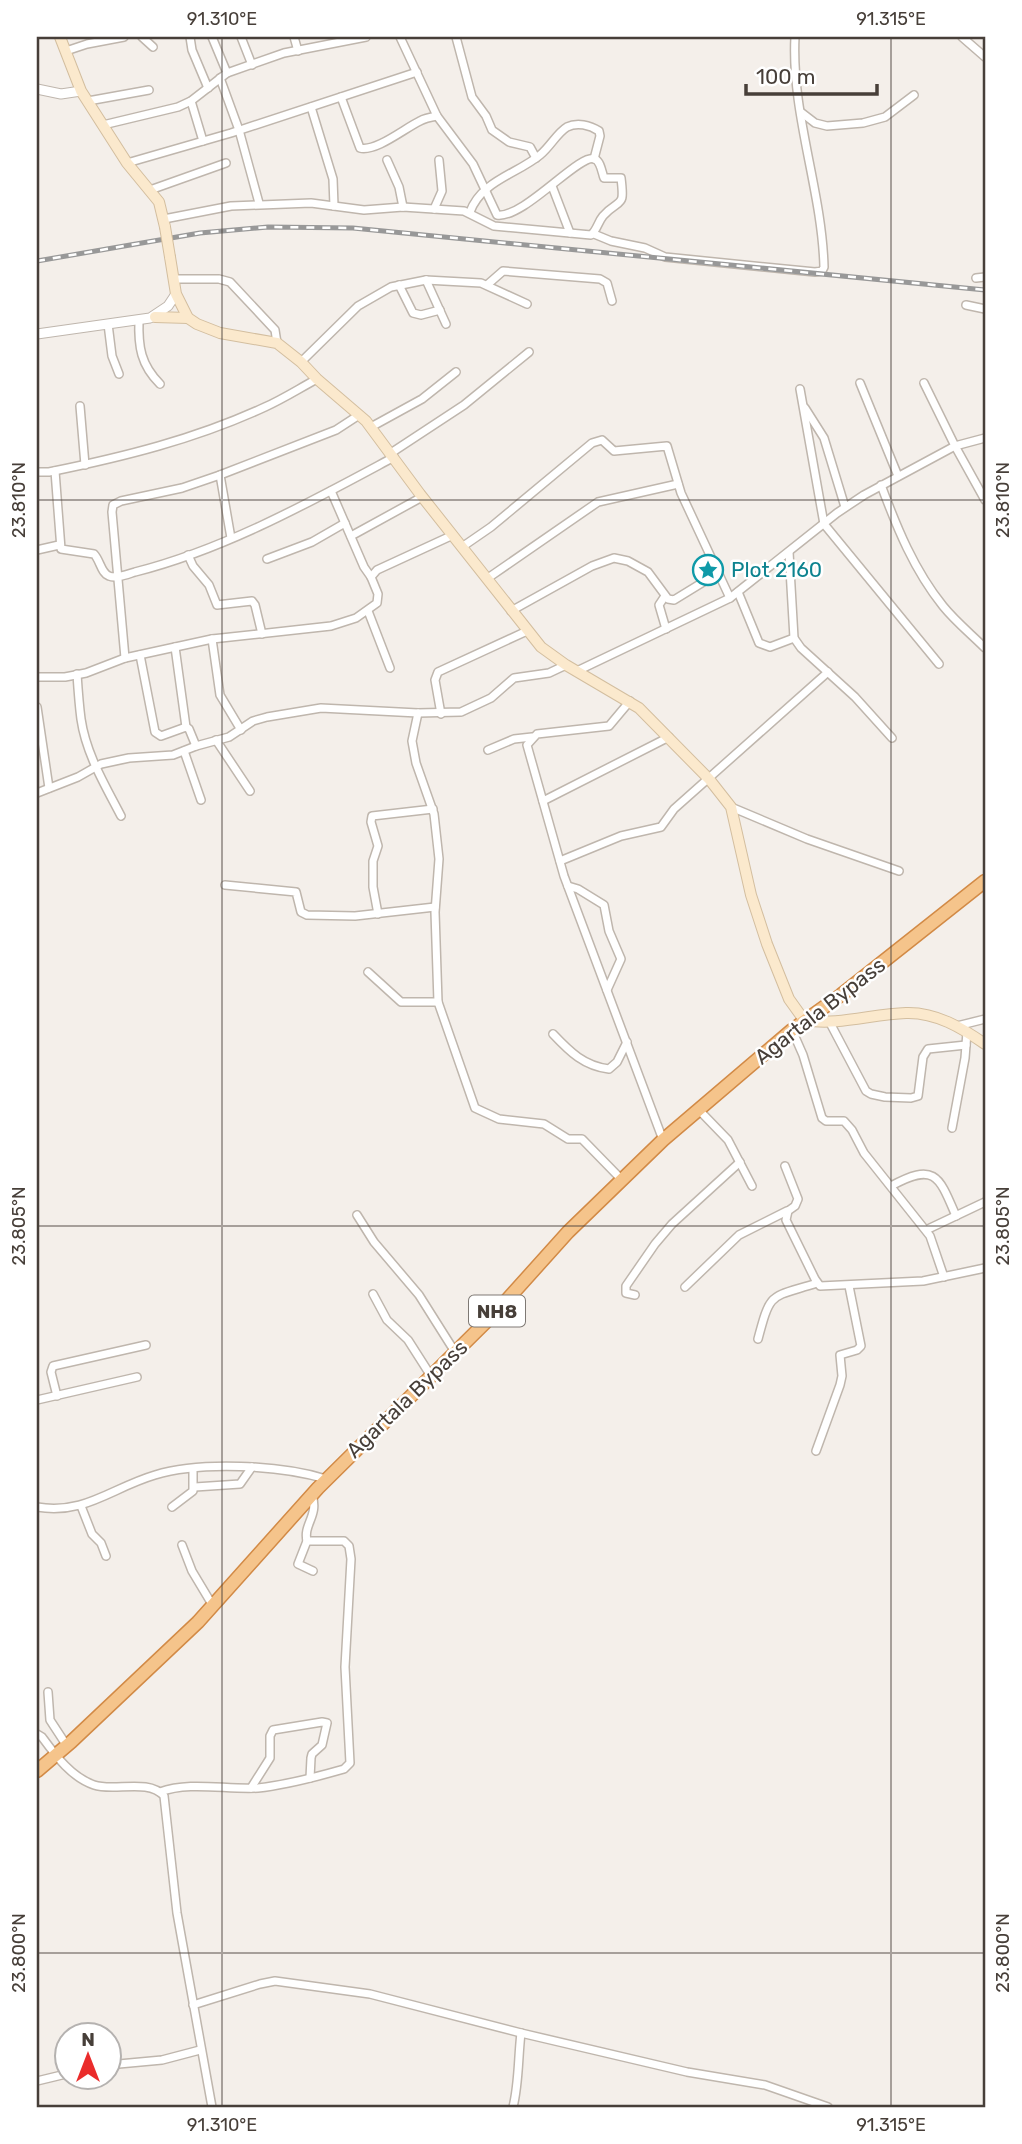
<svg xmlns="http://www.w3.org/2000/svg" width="1022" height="2144" font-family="Rubik,sans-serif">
  <rect width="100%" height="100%" fill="#f4efea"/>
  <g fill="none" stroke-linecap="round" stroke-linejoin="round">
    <g stroke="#bfb6ad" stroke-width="10">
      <g id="minor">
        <polyline points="142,37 153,47"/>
        <polyline points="190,37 192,50 208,88"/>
        <polyline points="212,37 227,73"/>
        <polyline points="241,37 252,65"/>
        <polyline points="294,37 298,51"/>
        <polyline points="456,37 472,97 486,116 492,130 509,142 530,147 536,158"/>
        <polyline points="962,37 985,57"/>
        <polyline points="66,51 87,44 124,37"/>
        <polyline points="220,78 239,130 259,203"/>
        <path d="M 341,97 L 360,148 C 376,152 405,128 420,121 C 425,118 431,117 437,116"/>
        <polyline points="88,101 149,90"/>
        <polyline points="191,101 203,141"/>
        <polyline points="311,107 333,179 334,206"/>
        <polyline points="802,113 815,123 827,126 863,123 885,117 914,95"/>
        <polyline points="103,125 178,107 191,101 227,73 284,53 366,37"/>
        <polyline points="387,160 399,187 403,207"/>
        <polyline points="127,163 231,133 417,72"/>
        <polyline points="552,186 570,233"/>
        <polyline points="150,190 226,163"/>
        <polyline points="434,209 442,191 439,160"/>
        <path d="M 470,212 C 481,181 517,174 540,155 C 550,147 557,133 567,127 C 577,122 590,125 599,131 L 600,136 L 594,159"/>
        <path d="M 164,219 L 231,206 L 311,203 L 364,210 L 403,207 L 464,211 L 494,226 L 591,235 C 597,230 598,222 603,216 C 620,197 625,210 621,178 L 604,178 C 602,173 601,162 595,159 C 580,152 524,219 497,215 L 473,164 L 437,116 L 400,37"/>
        <path d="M 594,234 L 611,241 L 645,248 L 665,257 L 815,272 L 822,271 L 824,267 C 822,190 791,114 795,37"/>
        <polyline points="976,278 985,277"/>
        <polyline points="174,279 219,279 230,282 275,330 277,343"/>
        <polyline points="426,280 446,324"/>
        <polyline points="399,285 413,313 421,315 440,310"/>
        <polyline points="487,285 503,271 600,279 607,283 612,301"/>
        <polyline points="966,305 985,309"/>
        <path d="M 139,320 C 138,347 141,365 160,384"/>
        <polyline points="108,324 112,356 119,374"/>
        <polyline points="301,362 358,306 391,287 426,280 481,283 527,304"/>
        <polyline points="860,383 898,476"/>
        <polyline points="924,383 955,446 985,500"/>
        <polyline points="800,389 824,524 939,664"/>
        <polyline points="80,406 85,465"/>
        <polyline points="805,408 824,438 845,507"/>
        <polyline points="371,427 422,399 456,372"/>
        <polyline points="391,453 464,405 529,352"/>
        <path d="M 55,471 L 61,549 L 94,554 C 100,560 101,573 109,576 C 116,579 128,574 135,572 C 226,549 312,501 394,457"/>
        <path d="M 37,472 L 49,472 C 123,457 196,439 265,407 C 283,399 300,388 317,379"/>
        <polyline points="220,475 231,538"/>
        <path d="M 881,485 C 897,528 914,570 943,606 C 955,621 971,634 985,648"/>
        <polyline points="331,491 364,567 371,577"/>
        <polyline points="351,536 422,497"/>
        <polyline points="462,547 491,527 592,443 602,440 614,451 667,446 681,493 730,598"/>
        <polyline points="37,550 59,545"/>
        <polyline points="789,552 794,638 801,648 855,697 892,738"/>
        <polyline points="188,555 193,566 209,585 217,605 252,601 255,605 262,634"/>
        <polyline points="267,559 312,542 345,523"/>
        <polyline points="488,578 598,502 678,484"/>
        <polyline points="738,592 759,643 770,647 794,638"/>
        <polyline points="665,596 659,605 666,629"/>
        <polyline points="368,611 390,668"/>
        <polyline points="511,611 592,566 614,558 628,561 648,572 668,599 674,600 718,573"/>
        <polyline points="212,639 220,695 241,730"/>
        <polyline points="175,647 186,727"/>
        <polyline points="140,655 155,732 161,736 186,727 189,729 196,746"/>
        <polyline points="125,658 112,512 113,505 121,501 182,488 220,475 336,430 359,415"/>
        <polyline points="577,671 730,598 837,513 864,495 955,446 985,438"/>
        <path d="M 77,674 C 78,689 79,704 81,719 C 86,754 105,785 121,816"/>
        <polyline points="37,677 65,677 86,673 125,658 212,639 331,626 356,618 377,603 378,594 371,577 377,570 453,535"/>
        <polyline points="630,701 609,726 537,734 527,745 564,876 663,1140"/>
        <polyline points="37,707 49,788"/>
        <polyline points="418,713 412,741 416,763 434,814 439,859 435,912 438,1002 475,1108 499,1119 544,1124 568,1139 582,1139 622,1180"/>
        <polyline points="441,714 435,680 438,672 527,631"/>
        <polyline points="216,740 250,791"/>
        <polyline points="488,750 514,739 532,737"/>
        <polyline points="184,751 201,800"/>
        <polyline points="37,793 78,777 101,764 129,758 173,755 196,746 229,737 253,721 267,717 321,708 418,713 461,712 491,698 514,678 549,673 566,665"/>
        <polyline points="543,801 669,737"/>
        <polyline points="731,807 807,839 899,871"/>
        <polyline points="560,861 621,836 661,827 674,809 828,672"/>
        <polyline points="225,885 296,892 301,912 307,915 355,916 435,907"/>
        <polyline points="568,886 578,889 604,905 609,931 621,959 607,990"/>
        <polyline points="378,914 373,887 373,861 378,846 371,822 372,816 433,809"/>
        <polyline points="368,972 401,1002 438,1002"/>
        <polyline points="829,1021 866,1091 871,1094 885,1097 911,1098 918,1096 923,1057 928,1049 966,1045"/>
        <polyline points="957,1026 985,1019"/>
        <polyline points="792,1030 803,1055 822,1118 826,1121 844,1121 852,1130 864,1153 930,1236 944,1277"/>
        <path d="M 553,1034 C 570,1052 584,1066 609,1069 L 617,1062 L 627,1042"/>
        <polyline points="699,1110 728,1140 752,1186"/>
        <polyline points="952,1128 965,1058 967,1032"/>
        <polyline points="785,1166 798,1199 795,1206 788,1211 786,1220 815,1279 820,1286 923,1281 985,1268"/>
        <path d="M 891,1186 C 935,1162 939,1176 956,1216"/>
        <polyline points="357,1215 374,1242 419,1295 455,1352"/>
        <polyline points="926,1230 985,1202"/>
        <polyline points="685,1287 739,1235 787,1211"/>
        <polyline points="373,1294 387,1320 408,1340 431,1376"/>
        <polyline points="635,1295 626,1293 626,1286 655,1244 672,1224 740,1162"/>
        <path d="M 758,1339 C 771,1290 770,1298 817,1283"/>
        <polyline points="57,1396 51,1372 53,1366 146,1345"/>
        <polyline points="37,1400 137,1377"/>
        <polyline points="816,1451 840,1385 842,1376 840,1355 857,1350 861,1346 849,1286"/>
        <polyline points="195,1487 240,1484 252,1467"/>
        <polyline points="81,1506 92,1534 101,1543 106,1556"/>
        <path d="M 37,1507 C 85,1515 111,1488 155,1475 C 201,1461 280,1465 326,1479"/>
        <polyline points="172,1507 193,1491 193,1469"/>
        <polyline points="307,1541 298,1564 313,1571"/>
        <polyline points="182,1545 192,1571 213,1606"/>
        <polyline points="48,1692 50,1720 67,1746"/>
        <path d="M 37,1734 L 42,1737 C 56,1756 71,1777 94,1785 C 114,1792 148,1778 164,1796 L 177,1913 L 212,2107"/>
        <polyline points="251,1788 270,1758 270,1736 273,1730 322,1722 327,1723 322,1745 312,1754 311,1758 310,1778"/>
        <path d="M 160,1792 C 190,1781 226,1790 258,1788 C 287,1785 316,1777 344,1769 L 350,1763 L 345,1667 L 351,1559 L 349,1546 L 344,1541 L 307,1541 C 303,1524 319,1516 312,1495"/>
        <polyline points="193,2005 260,1984 275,1981 370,1994 521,2033 687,2072 765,2085 828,2107"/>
        <polyline points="108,2065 162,2060 200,2050"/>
        <polyline points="37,2081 66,2074"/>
        <path d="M 513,2107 C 519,2083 518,2058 521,2033"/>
      </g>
    </g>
    <g stroke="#bfb6ad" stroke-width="11">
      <g id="tertiary">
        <polyline points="37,89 61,94 81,91"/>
        <polyline points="37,334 150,318 168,306 176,294"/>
      </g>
    </g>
    <g stroke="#d3be9f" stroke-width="12">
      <g id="secondary">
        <polyline points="60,37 81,91 127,163 159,202 165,227"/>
        <path d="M 170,257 L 176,294 L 188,318 L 197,324 L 220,333 L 277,343 L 301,362 L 317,379 L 366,421 L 420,494 L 541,647 L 566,665 L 639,708 L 709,779 L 731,807 L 751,895 L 767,944 L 789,999 L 804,1020 C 838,1026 872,1014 906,1013 C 936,1012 962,1028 985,1044"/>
        <polyline points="155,317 188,318"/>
      </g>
    </g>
    <g stroke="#d28a46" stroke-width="15">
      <polyline id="trunk" points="37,1771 71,1742 198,1622 318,1488 497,1311 568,1232 663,1140 792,1030 841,995 985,881"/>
    </g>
    <use href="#minor" stroke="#fff" stroke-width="7"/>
    <use href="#tertiary" stroke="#fff" stroke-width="9"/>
    <use href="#secondary" stroke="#fbe9cd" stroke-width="10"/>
    <use href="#trunk" stroke="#f5c48b" stroke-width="12"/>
    <g stroke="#989898" stroke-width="5">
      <polyline id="rail" points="37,261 200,233 268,227 353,228 985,290"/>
    </g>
    <use href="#rail" stroke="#fff" stroke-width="2.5" stroke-dasharray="8" stroke-linecap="butt"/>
    <g stroke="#d3be9f" stroke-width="12" stroke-linecap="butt">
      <polyline id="secondary-bridge" points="165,227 170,257"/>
    </g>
    <use href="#secondary-bridge" stroke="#fbe9cd" stroke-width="10"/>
  </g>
  <path fill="none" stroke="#473f39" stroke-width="2" stroke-opacity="0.45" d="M 222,37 L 222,2107M 891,37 L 891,2107M 37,500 L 985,500M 37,1226 L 985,1226M 37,1953 L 985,1953"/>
  <defs>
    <g id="sight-ring" transform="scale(1.575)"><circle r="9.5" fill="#fff" stroke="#0f9aa8" stroke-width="1.5"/><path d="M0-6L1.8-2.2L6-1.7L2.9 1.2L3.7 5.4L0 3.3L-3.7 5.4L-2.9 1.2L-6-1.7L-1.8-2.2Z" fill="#0f9aa8"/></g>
  </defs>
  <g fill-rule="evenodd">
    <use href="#sight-ring" x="708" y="570"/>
  </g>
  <g text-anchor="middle" stroke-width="5" stroke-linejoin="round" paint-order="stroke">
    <rect fill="#fff" stroke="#7e7974" stroke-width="2" x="469" y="1295.5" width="56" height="31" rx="5"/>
    <g font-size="19" font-weight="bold" fill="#473f39">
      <text x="497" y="1318">NH8</text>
    </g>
    <g font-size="21" fill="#0d838f" stroke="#fff" text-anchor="start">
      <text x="731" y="577">Plot 2160</text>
    </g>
    <g font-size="21" fill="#473f39" stroke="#fff">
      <text transform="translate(820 1011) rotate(-38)" y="7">Agartala Bypass</text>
      <text transform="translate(407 1399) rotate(-44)" y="7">Agartala Bypass</text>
    </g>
  </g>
  <rect width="1022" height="2144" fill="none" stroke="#ffffff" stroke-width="77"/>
  <g transform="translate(88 2056)"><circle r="33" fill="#ffffff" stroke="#b5b2b0" stroke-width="2"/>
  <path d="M0-5L12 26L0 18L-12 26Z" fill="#ea2c2b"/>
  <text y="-10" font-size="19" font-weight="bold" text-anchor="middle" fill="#473f39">N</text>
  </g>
  <path d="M746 84v10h131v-10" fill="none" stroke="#473f39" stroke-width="3.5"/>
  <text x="756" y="84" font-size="21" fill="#473f39" stroke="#ffffff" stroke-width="5" paint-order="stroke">100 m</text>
  <rect x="38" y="38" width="946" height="2068" fill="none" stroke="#473f39" stroke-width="2.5"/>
  <g font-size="18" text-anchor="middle" fill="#473f39">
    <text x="222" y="25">91.310°E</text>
    <text x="891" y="25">91.315°E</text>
    <text transform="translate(19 500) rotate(-90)" y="6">23.810°N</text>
    <text transform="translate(1003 500) rotate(-90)" y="6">23.810°N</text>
    <text transform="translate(19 1226) rotate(-90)" y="6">23.805°N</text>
    <text transform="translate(1003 1226) rotate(-90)" y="6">23.805°N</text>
    <text transform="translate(19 1953) rotate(-90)" y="6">23.800°N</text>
    <text transform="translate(1003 1953) rotate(-90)" y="6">23.800°N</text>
    <text x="222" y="2131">91.310°E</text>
    <text x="891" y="2131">91.315°E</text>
  </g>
</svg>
